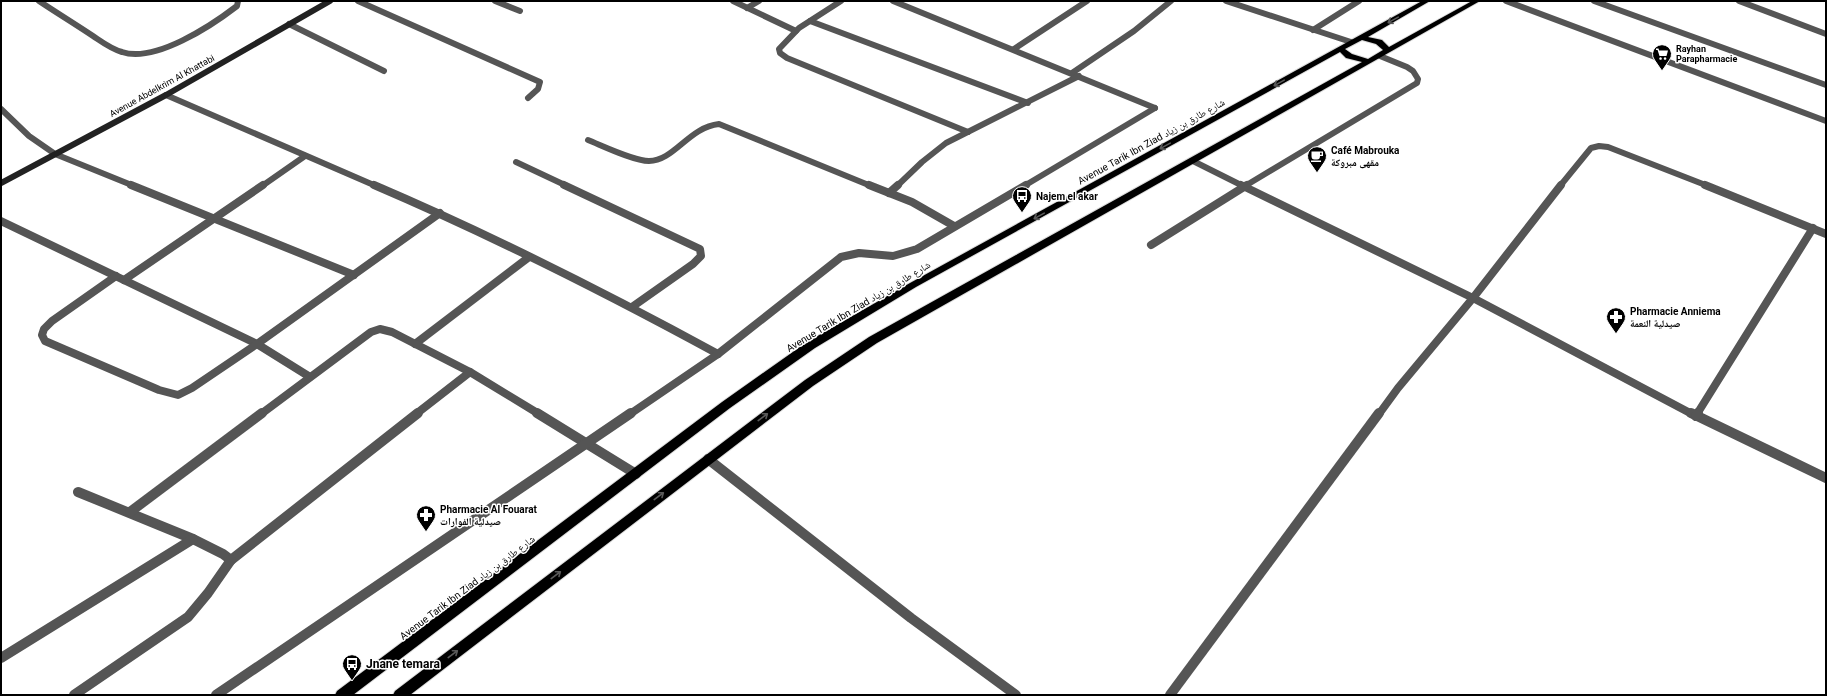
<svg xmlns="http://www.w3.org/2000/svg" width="1827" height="696" font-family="Roboto,'Noto Naskh Arabic',sans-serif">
  <rect width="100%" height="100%" fill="#fff"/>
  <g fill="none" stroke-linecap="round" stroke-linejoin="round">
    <g stroke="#dbdbdb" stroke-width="2">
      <path id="primary" d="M 1422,1 L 1430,1 L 1368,37 L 1382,40 L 1389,47 L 1472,1 L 1480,1 L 877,343 L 813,386 L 410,695 L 393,695 L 395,691 L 805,380 L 869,337 L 1362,62 L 1346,58 L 1340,52 L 916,287 L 815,348 L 730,408 L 353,695 L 335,695 L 337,691 L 722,402 L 807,342 L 910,283 ZM 1362,40 L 1376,44 L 1383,50 L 1368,59 L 1352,54 L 1345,49 Z"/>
    </g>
    <g stroke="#555" stroke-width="6">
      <path d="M 39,1 C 57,13 75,24 93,36 C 102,42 111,49 122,52 C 155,63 211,26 237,6 L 238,1"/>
      <polyline points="358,1 540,82 538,89 528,98"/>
      <polyline points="495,1 520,11"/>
      <polyline points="733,1 796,31"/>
      <polyline points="841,1 799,28 779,49 780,53 787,58 968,132"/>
      <polyline points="893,1 1155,108"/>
      <polyline points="1226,1 1351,42"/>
      <polyline points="1506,1 1826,121"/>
      <polyline points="1594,1 1826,85"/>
      <polyline points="1739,1 1826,34"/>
      <polyline points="747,8 759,1"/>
      <polyline points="810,21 1028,103"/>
      <polyline points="289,24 384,71"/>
      <polyline points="1313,30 1359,1"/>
      <polyline points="1014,49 1087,1"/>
      <polyline points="1072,73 1134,31 1171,1"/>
      <polyline points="166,95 376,186"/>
      <polyline points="1,109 29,136 55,154 134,186"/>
      <path d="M 588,140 C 603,146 634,161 649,161 C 674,161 689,127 719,124 L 871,186"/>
      <polyline points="1193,161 1243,186"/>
      <polyline points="516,162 567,186"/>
      <polyline points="262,186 305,156"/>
      <polyline points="897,186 922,162 946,143 1079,76"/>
      <polyline points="1024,186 1155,108"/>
      <polyline points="1245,186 1417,83 1418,79 1413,71 1407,67 1380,56"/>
      <polyline points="1560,186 1591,148 1599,146 1608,147 1708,186"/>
    </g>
    <g stroke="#555" stroke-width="8">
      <polyline points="131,185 354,275"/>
      <path d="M 374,185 C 491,235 606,293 718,354"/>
      <polyline points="564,185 700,249 701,256 693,264 632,307"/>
      <polyline points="869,185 912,202 954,226"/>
      <polyline points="1241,185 1473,298 1692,414"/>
      <polyline points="1705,185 1826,234"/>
      <polyline points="889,193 898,185"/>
      <polyline points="1,221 257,344 310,377"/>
      <polyline points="1151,245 1247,185"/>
      <polyline points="116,276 52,321 44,329 42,335 45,341 159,390 178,395 192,388 257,344 440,213"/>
      <polyline points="124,280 263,185"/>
      <polyline points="415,344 529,257"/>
      <polyline points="261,414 371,332 380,329 392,332 470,372 539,414"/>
      <polyline points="416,414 470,372"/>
      <polyline points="630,414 718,354 841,257 859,253 893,256 917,249 1026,185"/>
      <polyline points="1379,414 1398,388 1473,298 1561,185"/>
      <polyline points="1697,414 1813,228"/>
    </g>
    <g stroke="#555" stroke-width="10">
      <polyline points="537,413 636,474"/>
      <polyline points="1691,413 1826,478"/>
      <polyline points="1696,416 1698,413"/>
      <polyline points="708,459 911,618 1016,695"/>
      <polyline points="78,492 193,539 223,554 231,560 418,413"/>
      <polyline points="130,512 262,413"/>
      <polyline points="1,658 193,539"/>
      <polyline points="74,695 188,617 208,593 231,560"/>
      <polyline points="216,695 631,413"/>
      <polyline points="1170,695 1379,413"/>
    </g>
    <polyline stroke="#222" stroke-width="6" points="1,183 166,95 330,1"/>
    <use href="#primary" fill="#000" fill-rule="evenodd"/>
  </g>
  <defs><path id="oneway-shaft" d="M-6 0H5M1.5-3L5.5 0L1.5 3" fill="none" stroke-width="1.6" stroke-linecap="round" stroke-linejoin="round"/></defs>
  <g stroke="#595959">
    <use href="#oneway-shaft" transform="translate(1393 20) rotate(151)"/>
    <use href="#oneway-shaft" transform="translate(1279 83) rotate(151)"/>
    <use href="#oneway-shaft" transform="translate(1165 146) rotate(151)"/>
    <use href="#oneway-shaft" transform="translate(1039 216) rotate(151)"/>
    <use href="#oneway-shaft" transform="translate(763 417) rotate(-37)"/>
    <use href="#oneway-shaft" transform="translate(659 496) rotate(-37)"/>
    <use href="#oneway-shaft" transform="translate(556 575) rotate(-37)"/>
    <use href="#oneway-shaft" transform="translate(453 654) rotate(-37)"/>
  </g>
  <defs>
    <g id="supermarket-pin" transform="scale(1)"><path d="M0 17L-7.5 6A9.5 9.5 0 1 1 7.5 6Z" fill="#000" stroke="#fff"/><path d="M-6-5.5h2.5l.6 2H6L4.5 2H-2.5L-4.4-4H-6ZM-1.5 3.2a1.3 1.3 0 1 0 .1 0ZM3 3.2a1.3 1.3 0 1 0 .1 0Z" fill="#fff"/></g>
    <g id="cafe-pin" transform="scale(1)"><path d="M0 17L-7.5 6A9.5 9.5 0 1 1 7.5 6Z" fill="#000" stroke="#fff"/><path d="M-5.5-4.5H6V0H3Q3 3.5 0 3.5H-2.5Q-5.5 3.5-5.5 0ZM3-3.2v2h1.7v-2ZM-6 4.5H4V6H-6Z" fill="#fff"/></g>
    <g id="bus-pin" transform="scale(1)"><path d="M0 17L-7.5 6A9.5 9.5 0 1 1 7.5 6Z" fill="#000" stroke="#fff"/><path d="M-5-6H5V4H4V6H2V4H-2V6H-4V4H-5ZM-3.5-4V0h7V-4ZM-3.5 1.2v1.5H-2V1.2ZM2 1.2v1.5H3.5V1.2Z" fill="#fff"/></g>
    <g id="pharmacy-pin" transform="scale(1)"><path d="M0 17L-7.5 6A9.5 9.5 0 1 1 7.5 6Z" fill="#000" stroke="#fff"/><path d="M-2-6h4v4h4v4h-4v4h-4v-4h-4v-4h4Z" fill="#fff"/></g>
  </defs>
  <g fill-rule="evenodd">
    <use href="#supermarket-pin" x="1662" y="54"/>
    <use href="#cafe-pin" x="1317" y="156"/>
    <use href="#bus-pin" x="1022" y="196"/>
    <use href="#pharmacy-pin" x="1616" y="317"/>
    <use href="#pharmacy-pin" x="426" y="515"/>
    <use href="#bus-pin" x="352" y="664"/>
  </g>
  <g text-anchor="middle" stroke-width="3" stroke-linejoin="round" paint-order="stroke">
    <g font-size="9" font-weight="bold" fill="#000" stroke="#fff" text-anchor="start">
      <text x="1676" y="52">Rayhan<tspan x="1676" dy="10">Parapharmacie</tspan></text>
    </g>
    <g font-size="9" fill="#000" stroke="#fff">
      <text transform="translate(162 86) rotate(-29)" y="3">Avenue Abdelkrim Al Khattabi</text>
    </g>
    <g font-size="10" fill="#000" stroke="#fff">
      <text transform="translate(1151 141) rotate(-29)" y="4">Avenue Tarik Ibn Ziad شارع طارق بن زياد</text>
      <text transform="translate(858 306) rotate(-31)" y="4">Avenue Tarik Ibn Ziad شارع طارق بن زياد</text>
      <text transform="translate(467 587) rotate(-37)" y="4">Avenue Tarik Ibn Ziad شارع طارق بن زياد</text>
    </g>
    <g font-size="10" font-weight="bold" fill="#000" stroke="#fff" text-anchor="start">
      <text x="1331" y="154">Café Mabrouka<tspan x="1331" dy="12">مقهى مبروكة</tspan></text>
      <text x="1036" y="200">Najem el akar</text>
      <text x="1630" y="315">Pharmacie Anniema<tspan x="1630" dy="12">صيدلية النعمة</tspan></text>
      <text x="440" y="513">Pharmacie Al Fouarat<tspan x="440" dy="12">صيدلية الفوارات</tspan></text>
    </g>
    <g font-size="12" font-weight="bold" fill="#000" stroke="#fff" text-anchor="start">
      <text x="366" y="668">Jnane temara</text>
    </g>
  </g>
  <rect width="1827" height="696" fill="none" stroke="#000000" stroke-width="4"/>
</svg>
